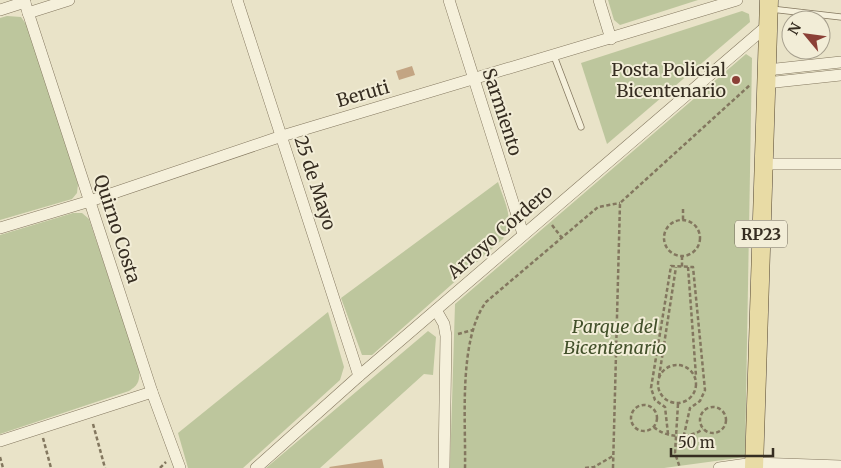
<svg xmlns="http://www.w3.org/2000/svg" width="841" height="468" font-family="Merriweather,serif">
  <rect width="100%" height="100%" fill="#e9e3c8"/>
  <g fill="#bdc69d">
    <polygon points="608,0 698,0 620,25 614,20"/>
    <polygon points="742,11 749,14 750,22 607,144 581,63"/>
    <polygon points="7,16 21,17 28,27 78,184 77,193 72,199 0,220 0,18"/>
    <polygon points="746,54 752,58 745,457 664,468 450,468 455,304"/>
    <path d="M 498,182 C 504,201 516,221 503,239 L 372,355 L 362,355 L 341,298 Z"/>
    <path d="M 73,213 L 82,213 L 89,219 L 139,368 C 140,380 139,385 129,391 L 0,434 L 0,235 Z"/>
    <polygon points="328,312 344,367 340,380 243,468 188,468 178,433"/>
    <polygon points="428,331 436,337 433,375 424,374 320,468 266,468"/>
  </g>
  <g fill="#c3a583">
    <polygon points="412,66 415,75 399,80 396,71"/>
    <polygon points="382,459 384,468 330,468 329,467"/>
  </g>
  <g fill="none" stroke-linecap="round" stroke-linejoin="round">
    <g stroke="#83775f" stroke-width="7">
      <g id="service">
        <polyline points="771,9 841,17"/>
        <polyline points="554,56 581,127"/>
      </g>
    </g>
    <g stroke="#83775f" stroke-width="12">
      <g id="minor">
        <polyline points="24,0 152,392 180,468"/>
        <polyline points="237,0 359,376"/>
        <polyline points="449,0 523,234"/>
        <polyline points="599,0 611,39"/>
        <polyline points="0,10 25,2"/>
        <polyline points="28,13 69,0"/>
        <polyline points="767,70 841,62"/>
        <polyline points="766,83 841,75"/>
        <polyline points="763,164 841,164"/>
        <polyline points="0,228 90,201 282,136 737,0"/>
        <polyline points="436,310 444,324 446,336 444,468"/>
        <polyline points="0,441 152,392"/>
        <polyline points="256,468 359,376 768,25"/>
        <polyline points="719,468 754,463 841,466"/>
      </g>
    </g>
    <g stroke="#524533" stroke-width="19">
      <polyline id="primary" points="754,468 769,0"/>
    </g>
    <g stroke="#83775f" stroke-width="2.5" stroke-dasharray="4 2.5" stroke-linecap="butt">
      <polyline points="683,209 683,220"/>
      <circle cx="682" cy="238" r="18"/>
      <polyline points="552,225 562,238"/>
      <polyline points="682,256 682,267"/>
      <polyline points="688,267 696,376"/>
      <polyline points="458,334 473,330"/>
      <circle cx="677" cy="384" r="19"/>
      <polyline points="659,377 676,267"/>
      <polyline points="678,404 675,453 680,468"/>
      <circle cx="644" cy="418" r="13"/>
      <circle cx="713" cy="420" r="13"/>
      <polyline points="93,424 105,468"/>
      <path d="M 654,427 C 665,438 690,439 703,429"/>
      <polyline points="668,434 665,407 655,400 651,388 671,266 693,267 705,390 700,401 690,408 684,435"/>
      <polyline points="43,438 51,468"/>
      <polyline points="0,457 3,468"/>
      <polyline points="160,468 166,462"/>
      <path d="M 465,468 C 466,421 458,340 486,302 L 598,207 L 620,203"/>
      <polyline points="585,468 594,467 613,456"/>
      <polyline points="613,468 620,203 750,85"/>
    </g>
    <use href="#service" stroke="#f5f0db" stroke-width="5.5"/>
    <use href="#minor" stroke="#f5f0db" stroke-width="11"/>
    <use href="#primary" stroke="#e8dba5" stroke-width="18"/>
  </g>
  <circle fill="#8b4036" stroke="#f2edd7" stroke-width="2" cx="736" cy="80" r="5"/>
  <g text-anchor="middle" stroke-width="4" stroke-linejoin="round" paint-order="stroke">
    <rect fill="#f2edd7" stroke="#6e6758" stroke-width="1" x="735" y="220.5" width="52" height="27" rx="4"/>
    <g font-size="16" font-weight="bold" fill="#362d21">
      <text x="761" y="240">RP23</text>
    </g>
    <g font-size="18" fill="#362d21" stroke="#f2edd7" text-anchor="end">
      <text x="726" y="76">Posta Policial<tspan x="726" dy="21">Bicentenario</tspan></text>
    </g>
    <g font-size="18" fill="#362d21" stroke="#f2edd7">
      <text transform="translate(363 94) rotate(-16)" y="6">Beruti</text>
      <text transform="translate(502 112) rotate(72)" y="6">Sarmiento</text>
      <text transform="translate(315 183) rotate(72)" y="6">25 de Mayo</text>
      <text transform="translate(117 229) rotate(72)" y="6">Quirno Costa</text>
      <text transform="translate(500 232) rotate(-41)" y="6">Arroyo Cordero</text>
    </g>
    <g font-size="18" font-style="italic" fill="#42502a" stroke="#f2edd7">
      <text x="615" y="333">Parque del<tspan x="615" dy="21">Bicentenario</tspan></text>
    </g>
  </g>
  <g transform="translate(806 35) rotate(299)"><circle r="24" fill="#f2edd7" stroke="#a7a08e"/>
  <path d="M0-4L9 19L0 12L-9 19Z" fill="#8b4036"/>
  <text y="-8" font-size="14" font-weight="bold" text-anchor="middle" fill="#362d21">N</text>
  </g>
  <path d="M671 448v8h102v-8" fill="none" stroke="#362d21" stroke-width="2.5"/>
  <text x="678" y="448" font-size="15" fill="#362d21" stroke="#f2edd7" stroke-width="4" paint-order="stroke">50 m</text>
</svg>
